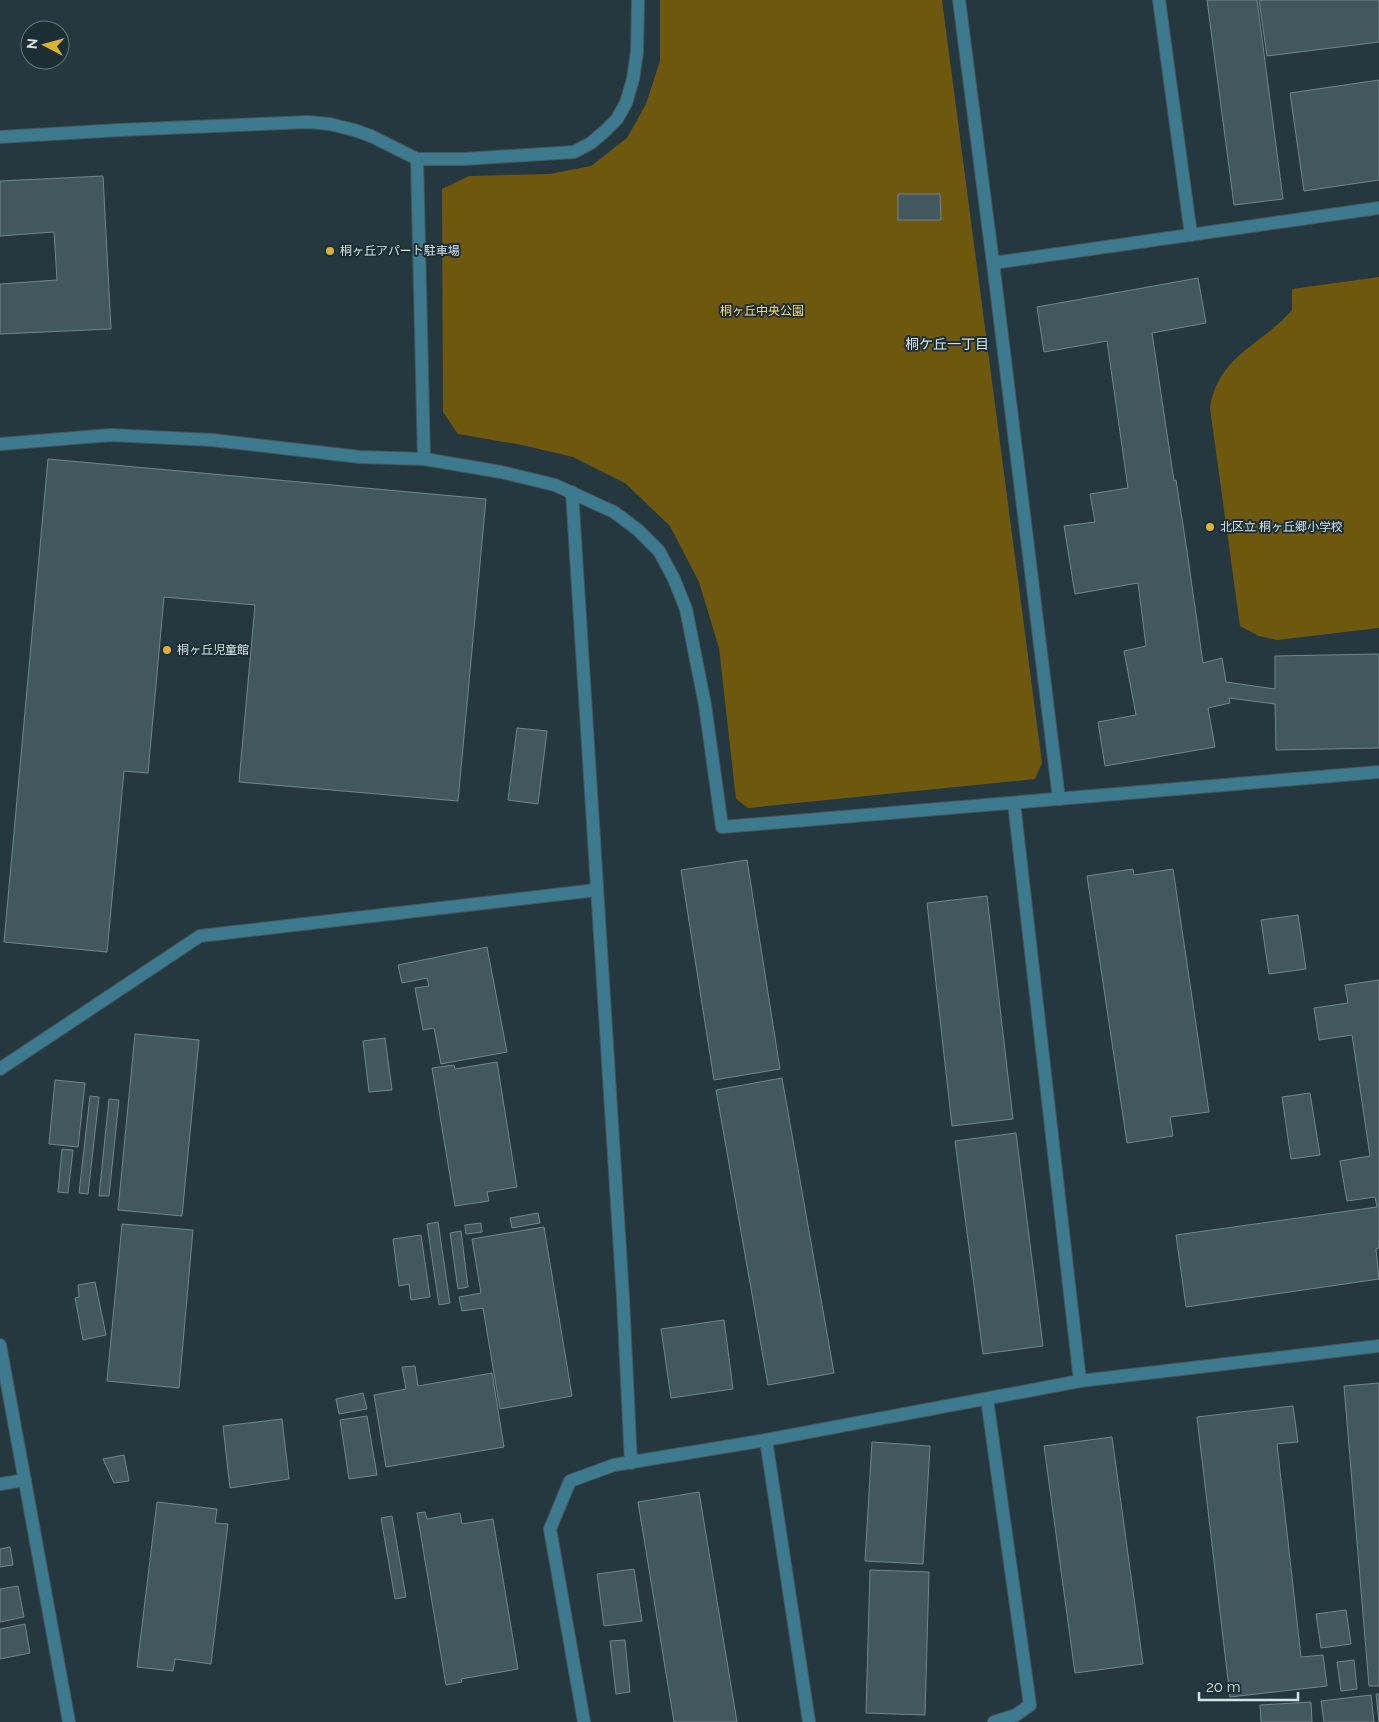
<svg xmlns="http://www.w3.org/2000/svg" width="1379" height="1722" font-family="Raleway,'Noto Sans JP',sans-serif">
  <rect width="100%" height="100%" fill="#25383f"/>
  <g fill="#6e580e">
    <polygon points="660,0 942,0 1042,763 1035,779 748,808 736,799 719,648 699,582 670,526 625,483 573,457 522,445 458,434 443,412 442,189 469,176 550,174 591,166 627,138 646,104 660,61"/>
    <path d="M 1379,277 L 1379,628 L 1277,640 L 1259,636 L 1240,626 L 1210,408 C 1218,355 1262,345 1292,310 L 1292,289 Z"/>
  </g>
  <g fill="#43585e" stroke="#71868d">
    <polygon points="1207,0 1257,0 1283,199 1234,205"/>
    <polygon points="1259,0 1379,0 1379,42 1267,56"/>
    <polygon points="1379,80 1379,180 1304,191 1290,93"/>
    <polygon points="103,176 111,329 0,334 0,284 57,280 54,232 0,236 0,181"/>
    <polygon points="898,194 940,194 941,220 898,220"/>
    <polygon points="1198,278 1206,323 1152,333 1174,481 1176,480 1187,551 1203,663 1222,658 1226,682 1275,689 1275,656 1379,654 1379,748 1276,750 1275,704 1229,698 1230,703 1208,708 1215,747 1105,766 1098,722 1136,715 1124,651 1146,646 1138,583 1075,594 1064,526 1095,522 1090,494 1128,488 1107,341 1044,352 1037,307"/>
    <polygon points="48,459 486,499 458,801 239,782 255,605 164,597 148,773 124,771 107,952 4,942"/>
    <polygon points="517,728 547,731 538,804 508,800"/>
    <polygon points="747,860 780,1069 714,1080 681,870"/>
    <polygon points="1133,869 1134,875 1173,869 1209,1112 1170,1117 1173,1136 1127,1143 1087,876"/>
    <polygon points="987,896 1013,1119 952,1126 927,903"/>
    <polygon points="1298,915 1306,969 1269,974 1261,920"/>
    <polygon points="487,947 507,1052 441,1064 434,1028 423,1030 415,988 429,986 427,978 402,983 398,965"/>
    <polygon points="1379,980 1379,1248 1376,1249 1379,1279 1186,1307 1176,1235 1377,1207 1375,1197 1347,1201 1340,1161 1370,1156 1352,1035 1319,1040 1314,1008 1348,1003 1345,985"/>
    <polygon points="135,1034 199,1040 182,1216 118,1210"/>
    <polygon points="385,1038 392,1090 369,1092 363,1041"/>
    <polygon points="497,1062 517,1187 487,1192 489,1201 455,1206 432,1068 454,1065 455,1069"/>
    <polygon points="782,1078 834,1373 768,1385 716,1090"/>
    <polygon points="55,1080 85,1083 78,1147 49,1144"/>
    <polygon points="1310,1093 1320,1155 1291,1159 1282,1097"/>
    <polygon points="90,1096 99,1097 88,1194 79,1193"/>
    <polygon points="109,1099 119,1100 109,1196 99,1196"/>
    <polygon points="1016,1133 1043,1346 983,1354 955,1141"/>
    <polygon points="62,1149 73,1150 68,1193 58,1192"/>
    <polygon points="538,1213 540,1223 512,1228 510,1218"/>
    <polygon points="438,1222 450,1303 439,1305 427,1224"/>
    <polygon points="481,1223 482,1232 466,1234 465,1225"/>
    <polygon points="122,1224 193,1230 179,1388 107,1381"/>
    <polygon points="544,1227 572,1396 500,1409 483,1308 462,1311 459,1297 481,1293 472,1239"/>
    <polygon points="461,1231 468,1287 458,1289 450,1233"/>
    <polygon points="421,1235 430,1297 411,1300 409,1284 399,1286 393,1239"/>
    <polygon points="95,1282 106,1335 83,1340 75,1298 79,1297 78,1285"/>
    <polygon points="724,1320 733,1389 671,1398 661,1329"/>
    <polygon points="415,1366 418,1386 492,1373 504,1447 386,1467 374,1395 406,1389 402,1367"/>
    <polygon points="1379,1383 1379,1686 1369,1686 1344,1386"/>
    <polygon points="363,1393 367,1409 339,1414 336,1399"/>
    <polygon points="1293,1406 1298,1442 1277,1444 1301,1657 1323,1655 1327,1686 1230,1697 1197,1417"/>
    <polygon points="367,1416 377,1475 349,1479 340,1420"/>
    <polygon points="282,1419 289,1479 230,1488 223,1426"/>
    <polygon points="1112,1437 1143,1664 1075,1673 1044,1446"/>
    <polygon points="872,1442 930,1446 923,1564 865,1561"/>
    <polygon points="124,1455 129,1481 114,1483 103,1459"/>
    <polygon points="699,1492 737,1722 674,1722 638,1502"/>
    <polygon points="157,1502 217,1509 215,1523 228,1524 211,1664 175,1659 173,1671 137,1667"/>
    <polygon points="425,1512 427,1519 460,1513 462,1524 493,1519 518,1669 461,1679 462,1682 446,1685 417,1513"/>
    <polygon points="392,1516 406,1597 395,1599 381,1518"/>
    <polygon points="10,1547 13,1565 0,1567 0,1549"/>
    <polygon points="634,1569 642,1621 604,1626 597,1574"/>
    <polygon points="870,1570 929,1572 925,1715 866,1713"/>
    <polygon points="18,1586 24,1617 0,1622 0,1589"/>
    <polygon points="1346,1610 1351,1644 1321,1648 1316,1614"/>
    <polygon points="25,1624 30,1653 0,1659 0,1629"/>
    <polygon points="625,1640 630,1692 616,1694 610,1641"/>
    <polygon points="1354,1660 1357,1689 1341,1691 1337,1662"/>
    <polygon points="1376,1694 1379,1694 1379,1722"/>
    <polygon points="1371,1695 1374,1722 1324,1722 1321,1701"/>
    <polygon points="1311,1702 1312,1722 1261,1722 1260,1705"/>
  </g>
  <g fill="none" stroke-linecap="round" stroke-linejoin="round">
    <g stroke="#45575d" stroke-width="14">
      <g id="minor">
        <polyline points="959,0 993,263 1059,799"/>
        <polyline points="1159,0 1191,235"/>
        <polyline points="0,137 120,130 308,122 330,124 354,130 371,136 417,159 464,159 574,152 591,143 605,131 617,119 626,103 633,79 637,52 638,0"/>
        <polyline points="417,159 424,459"/>
        <polyline points="993,263 1379,208"/>
        <polyline points="0,444 111,435 212,440 360,457 424,459 501,472 555,485 614,512 638,530 659,551 674,579 686,609 705,705 722,827 1379,772"/>
        <polyline points="572,492 623,1298 631,1463"/>
        <polyline points="1014,803 1080,1381"/>
        <polyline points="0,1069 200,936 597,890"/>
        <polyline points="0,1345 69,1722"/>
        <polyline points="987,1399 1030,1705 1016,1715 994,1722"/>
        <polyline points="766,1440 809,1722"/>
        <polyline points="0,1484 25,1480"/>
        <polyline points="584,1722 550,1529 570,1481 614,1465 766,1440 1080,1381 1379,1346"/>
      </g>
    </g>
    <use href="#minor" stroke="#3d7a8d" stroke-width="12"/>
  </g>
  <g fill="#dab333" stroke="#1b2e34" stroke-width="2">
    <circle cx="330" cy="251" r="5"/>
    <circle cx="1210" cy="527" r="5"/>
    <circle cx="167" cy="650" r="5"/>
  </g>
  <g text-anchor="middle" stroke-width="4" stroke-linejoin="round" paint-order="stroke">
    <g font-size="12" fill="#d8e3e7" stroke="#1b2e34" text-anchor="start">
      <text x="340" y="255">桐ヶ丘アパート駐車場</text>
      <text x="1220" y="531">北区立 桐ヶ丘郷小学校</text>
      <text x="177" y="654">桐ヶ丘児童館</text>
    </g>
    <g font-size="12" fill="#ffdd7a" stroke="#1b2e34">
      <text x="762" y="315">桐ヶ丘中央公園</text>
    </g>
    <g font-size="14" fill="#d8e3e7" stroke="#1b2e34">
      <text x="947" y="349">桐ケ丘一丁目</text>
    </g>
  </g>
  <g transform="translate(45 45) rotate(276)"><circle r="24" fill="#1b2e34" stroke="#67767c"/>
  <path d="M0-4L9 19L0 12L-9 19Z" fill="#dab333"/>
  <text y="-8" font-size="14" font-weight="bold" text-anchor="middle" fill="#d8e3e7">N</text>
  </g>
  <path d="M1199 1692v8h99v-8" fill="none" stroke="#d8e3e7" stroke-width="2.5"/>
  <text x="1206" y="1692" font-size="15" fill="#d8e3e7" stroke="#1b2e34" stroke-width="4" paint-order="stroke">20 m</text>
</svg>
